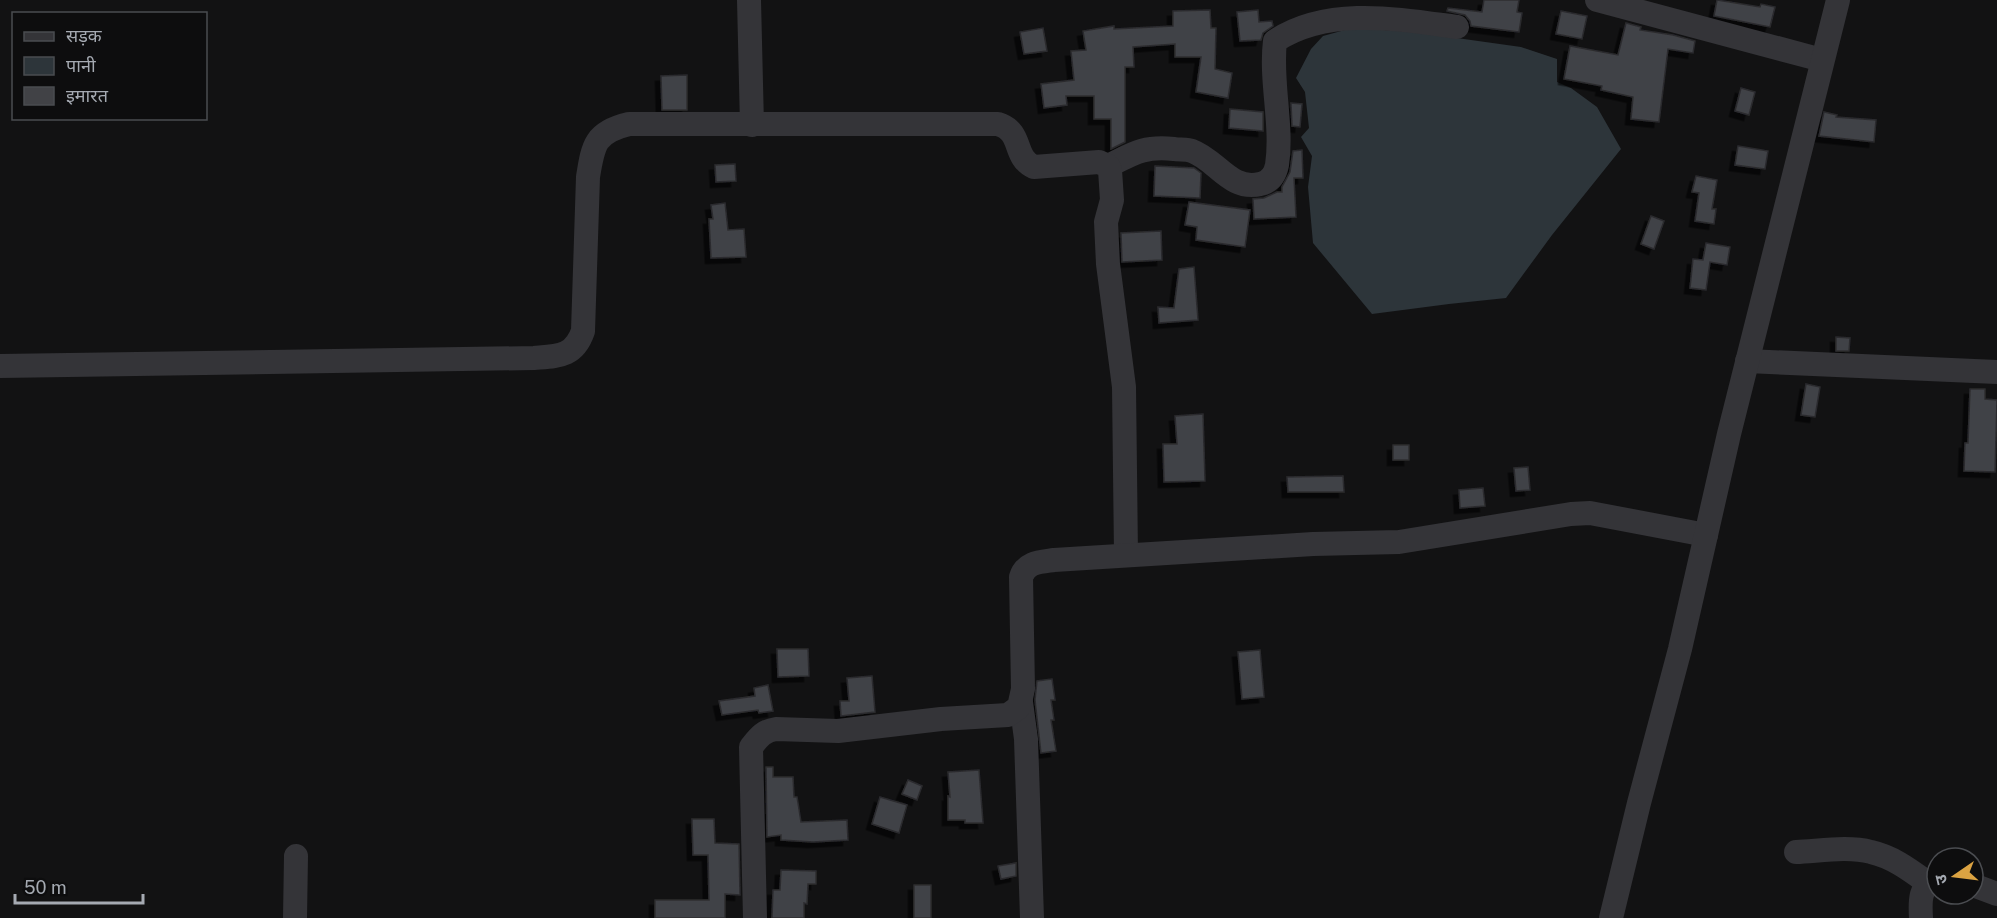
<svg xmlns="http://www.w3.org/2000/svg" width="1997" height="918" font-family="'Public Sans','Noto Sans Devanagari',sans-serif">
  <defs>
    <filter id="shadow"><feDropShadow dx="-5.5" dy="5.5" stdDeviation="0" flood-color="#0009"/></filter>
  </defs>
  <rect width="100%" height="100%" fill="#121213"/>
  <polygon fill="#2d353a" points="1352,28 1414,32 1521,47 1557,59 1557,82 1571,88 1597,107 1621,149 1552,235 1506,298 1449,304 1372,314 1313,243 1308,187 1312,156 1301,137 1309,128 1305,92 1296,78 1311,49 1323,36"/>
  <g fill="#414246" stroke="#2c2c2f" stroke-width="1.5" filter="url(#shadow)">
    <polygon points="1484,0 1519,0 1517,12 1522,13 1519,32 1471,26 1470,21 1465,15 1447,11 1448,8 1482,12"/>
    <polygon points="1717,0 1760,7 1761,4 1775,7 1770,27 1714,16"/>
    <polygon points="1210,10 1211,28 1216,28 1215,69 1232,73 1228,98 1196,92 1201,57 1175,57 1175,44 1133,47 1134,67 1125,67 1125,142 1111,149 1111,119 1094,119 1094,96 1066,96 1067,105 1044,108 1041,84 1074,80 1071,51 1086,50 1083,31 1114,26 1114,29 1173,26 1173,11"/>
    <polygon points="1258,10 1259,22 1272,21 1273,26 1263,33 1261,40 1240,41 1237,12"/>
    <polygon points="1561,11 1587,16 1582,39 1556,34"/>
    <polygon points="1626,23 1641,27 1640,30 1673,35 1695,41 1693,53 1668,49 1659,122 1631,119 1633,97 1601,90 1602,86 1564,79 1570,46 1618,55"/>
    <polygon points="1043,28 1047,51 1024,54 1020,32"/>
    <polygon points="687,75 687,110 662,110 661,76"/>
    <polygon points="1741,88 1755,92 1749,115 1735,111"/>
    <polygon points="1291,103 1302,104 1300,127 1292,126"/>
    <polygon points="1230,109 1263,112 1263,131 1229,128"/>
    <polygon points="1824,112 1837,115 1836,117 1876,120 1874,142 1819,136"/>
    <polygon points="1738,146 1768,151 1765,169 1735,165"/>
    <polygon points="1302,150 1303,178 1294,178 1296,217 1254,219 1253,199 1264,198 1277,192 1282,192 1282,187 1290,172 1293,151"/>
    <polygon points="735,164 736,181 716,182 715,165"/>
    <polygon points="1155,166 1194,168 1201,173 1200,198 1154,196"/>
    <polygon points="1696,176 1717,180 1712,209 1716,209 1714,224 1695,221 1699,193 1692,192"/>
    <polygon points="1189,202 1250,210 1245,247 1196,240 1197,227 1185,225"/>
    <polygon points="725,203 728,230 744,229 746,257 711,258 709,219 713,219 711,205"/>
    <polygon points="1651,216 1664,221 1654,249 1641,244"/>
    <polygon points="1161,231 1162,260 1122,262 1121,233"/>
    <polygon points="1706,243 1730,247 1727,265 1710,262 1706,290 1690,288 1693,259 1703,260"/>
    <polygon points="1194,267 1198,320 1159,323 1158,307 1174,308 1179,269"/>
    <polygon points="1836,337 1850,338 1849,351 1836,351"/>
    <polygon points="1806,384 1820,387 1815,417 1801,415"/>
    <polygon points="1970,389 1985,389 1985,399 1997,400 1995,472 1964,471 1965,443 1968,443"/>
    <polygon points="1203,414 1205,481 1164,482 1163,444 1177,444 1175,416"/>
    <rect x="1393" y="445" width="16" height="15"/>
    <polygon points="1528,467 1530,490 1516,491 1514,468"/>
    <polygon points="1343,476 1344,492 1288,492 1287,477"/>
    <polygon points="1483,488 1485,506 1460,508 1459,490"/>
    <polygon points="777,649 808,649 809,676 778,677"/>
    <polygon points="1260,650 1264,697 1242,699 1238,652"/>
    <polygon points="872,676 875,712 841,716 840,701 849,701 847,678"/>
    <polygon points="1052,679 1055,700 1051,700 1054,720 1051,720 1056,751 1041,753 1035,700 1037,681"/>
    <polygon points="768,685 773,711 759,713 758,710 722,715 719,701 755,696 754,688"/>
    <polygon points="766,767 773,767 773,777 793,777 794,797 797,797 801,822 847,820 848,840 813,842 781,840 781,835 767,837"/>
    <polygon points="979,770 983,823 965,823 965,820 948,820 948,796 950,797 948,772"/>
    <polygon points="908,780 922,786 917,800 902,794"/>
    <polygon points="880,797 907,805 899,833 872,824"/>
    <polygon points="692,819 714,819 715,843 739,844 740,895 725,894 725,918 655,918 655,900 709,900 708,855 693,855"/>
    <polygon points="1016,863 1016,876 1001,879 998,866"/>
    <polygon points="781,870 816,871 816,884 808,884 807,904 804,903 804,918 772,918 773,890 780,890"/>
    <rect x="914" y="885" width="17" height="33"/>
  </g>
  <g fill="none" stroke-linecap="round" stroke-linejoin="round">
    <g stroke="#343438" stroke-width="24">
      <polyline points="749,0 752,125"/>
      <polyline points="1597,0 1822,60"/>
      <path d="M 1108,166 C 1134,153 1143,146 1174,149 C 1179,150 1187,149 1192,151 C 1217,160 1230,191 1260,184 C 1270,182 1275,175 1277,165 C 1283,125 1270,81 1275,41 C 1328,6 1398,19 1457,27"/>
      <polyline points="1747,361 1997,372"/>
      <path d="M 0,366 L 534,358 C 558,356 574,357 583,331 L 588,177 C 593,145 595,132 629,124 L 998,124 C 1024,132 1012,157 1034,167 L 1099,162 L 1108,166 L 1110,170 L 1112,200 L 1106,222 L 1108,264 L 1124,387 L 1126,555"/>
      <polyline points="1021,702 1026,739 1032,918"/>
      <path d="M 1796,852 C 1820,851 1848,846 1871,852 C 1893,857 1910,870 1928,883"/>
      <polyline points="1973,885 1997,894"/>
      <polyline points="295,918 296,856"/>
      <path d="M 755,918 L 751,747 C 759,737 763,731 776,729 L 838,731 L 941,719 L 1008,715 L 1019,707 L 1023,689 L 1021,577 C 1026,562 1040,562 1054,560 L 1313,544 L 1399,542 L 1571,514 L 1590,513 L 1706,535"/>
      <polyline points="1611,918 1639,803 1680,649 1729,434 1838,0"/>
      <path d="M 1921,918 C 1920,900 1919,887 1937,879"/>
    </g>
  </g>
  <rect x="12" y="12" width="195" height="108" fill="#0d0d0e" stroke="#4a4c50" stroke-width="1.5"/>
  <rect x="24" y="32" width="30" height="9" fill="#343438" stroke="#4a4c50" stroke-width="1.5"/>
  <text x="66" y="42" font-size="18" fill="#a5aab2">सड़क</text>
  <rect x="24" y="57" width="30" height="18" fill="#2d353a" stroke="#4a4c50" stroke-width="1.5"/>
  <text x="66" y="72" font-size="18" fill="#a5aab2">पानी</text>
  <rect x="24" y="87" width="30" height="18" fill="#414246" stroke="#4a4c50" stroke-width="1.5"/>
  <text x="66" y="102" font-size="18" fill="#a5aab2">इमारत</text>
  <g transform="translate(1955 876) rotate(256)"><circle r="28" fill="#0d0d0e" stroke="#4a4c50" stroke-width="1.5"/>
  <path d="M0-4.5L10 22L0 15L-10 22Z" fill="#dba342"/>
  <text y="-9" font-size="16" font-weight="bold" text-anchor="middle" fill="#a5aab2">उ</text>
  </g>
  <path d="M15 894v9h128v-9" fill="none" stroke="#a5aab2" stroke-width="3"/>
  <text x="24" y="894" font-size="18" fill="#a5aab2" stroke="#0d0d0e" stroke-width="4.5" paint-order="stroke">50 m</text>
</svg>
